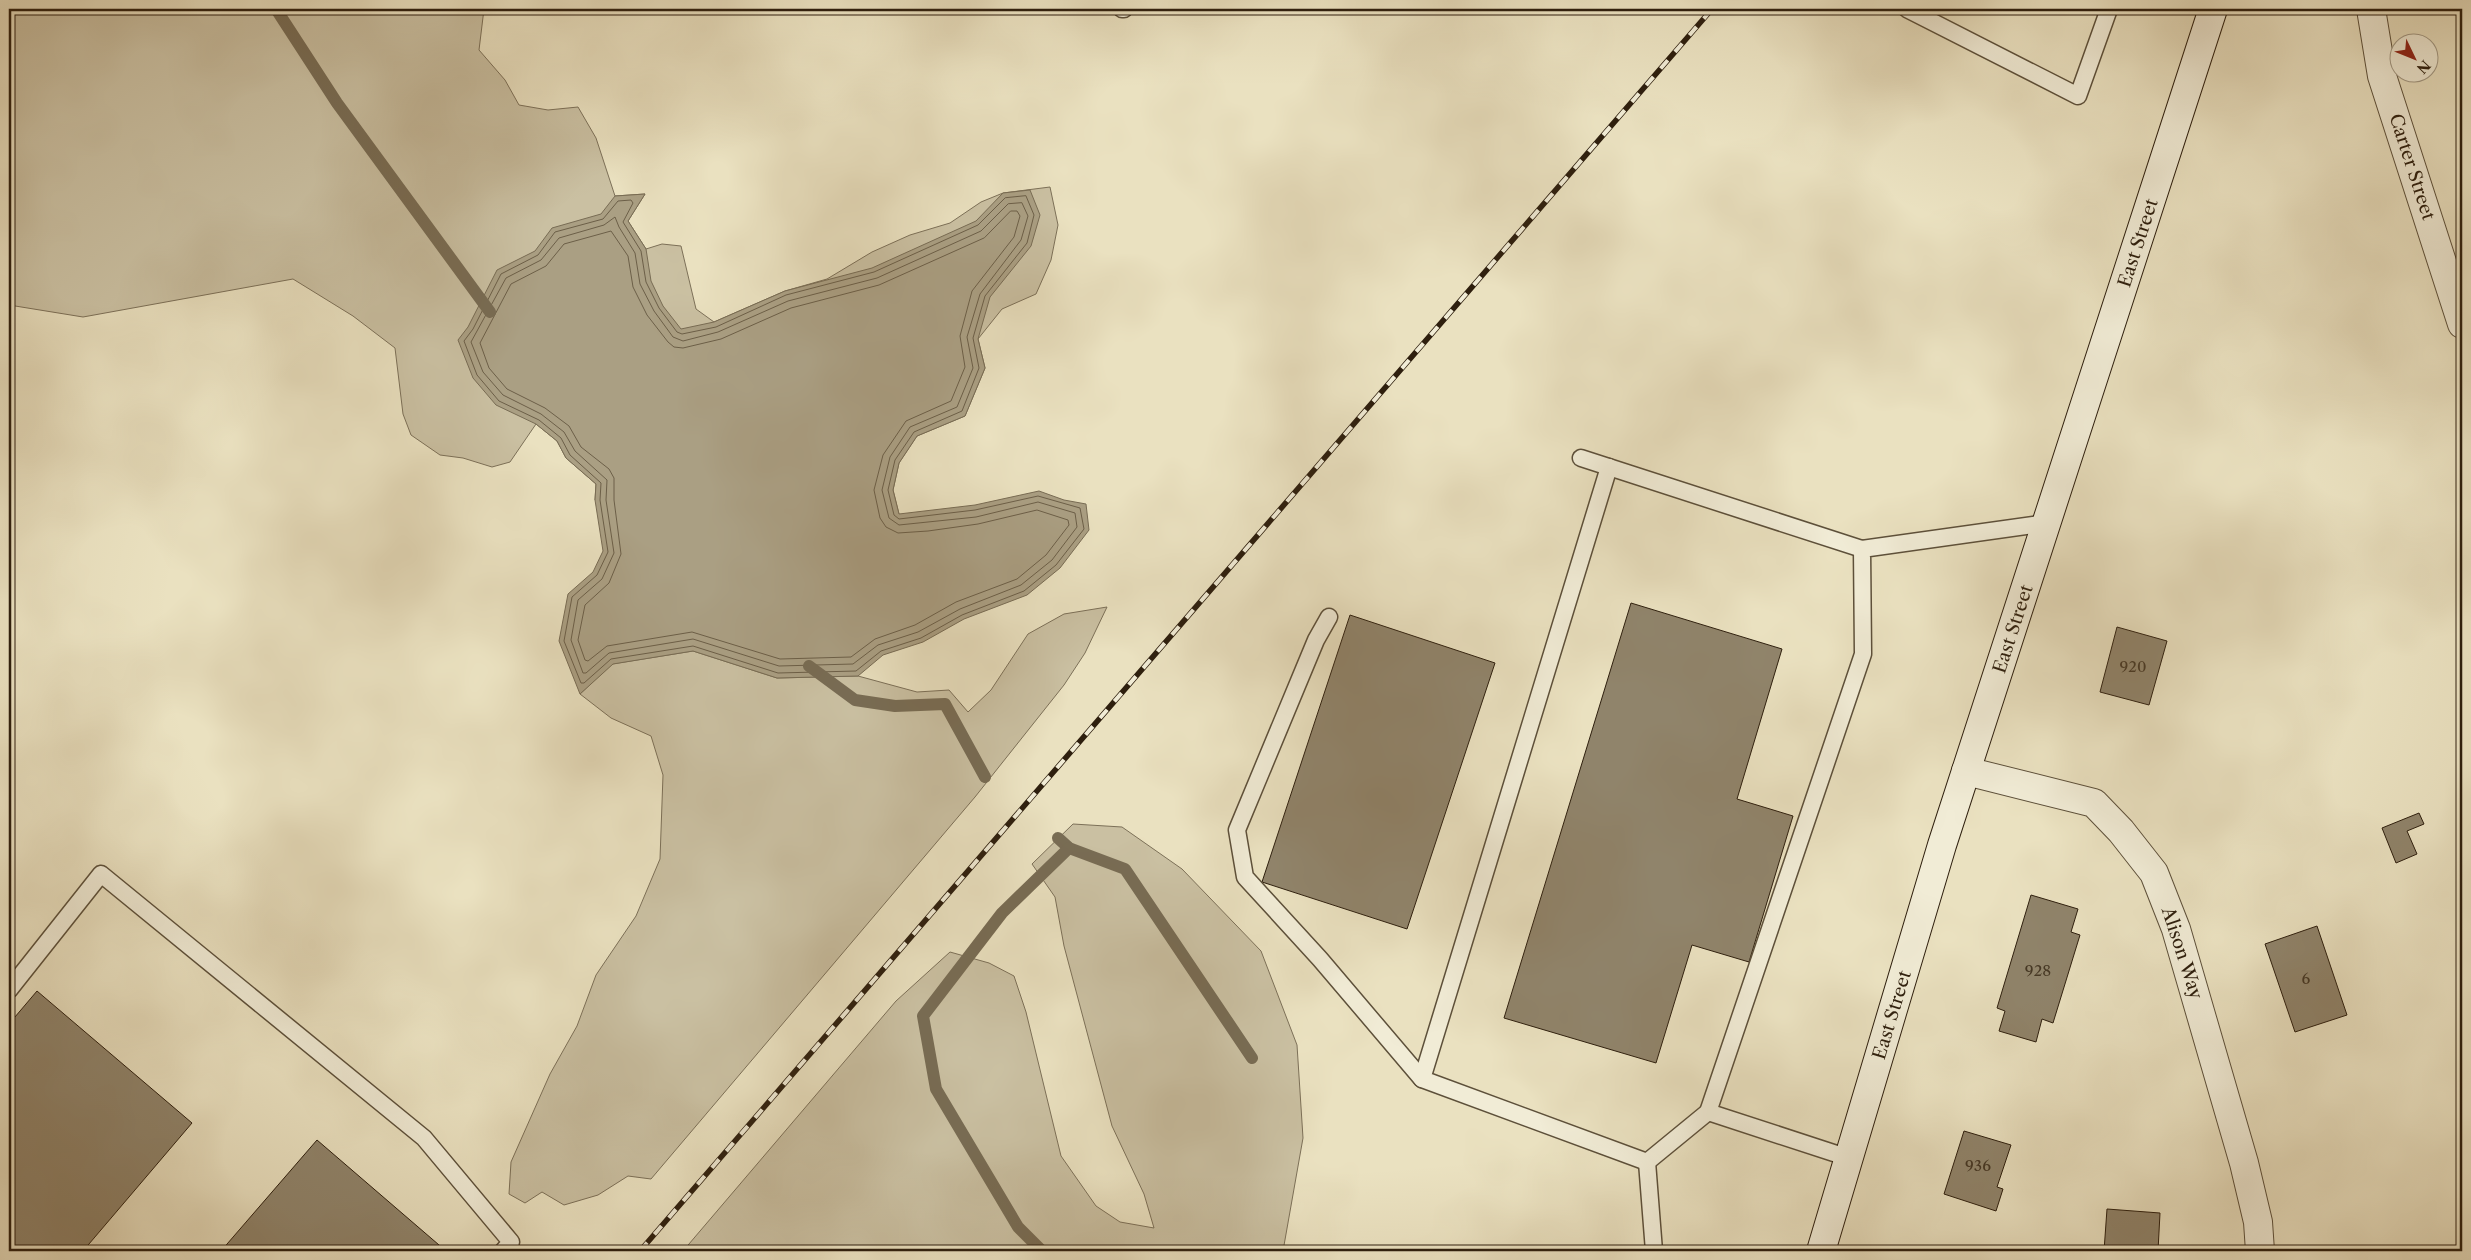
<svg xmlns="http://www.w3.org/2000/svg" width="2471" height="1260" font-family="'Libre Caslon Text',serif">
  <rect width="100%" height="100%" fill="#eae1c0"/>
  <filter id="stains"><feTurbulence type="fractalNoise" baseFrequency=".004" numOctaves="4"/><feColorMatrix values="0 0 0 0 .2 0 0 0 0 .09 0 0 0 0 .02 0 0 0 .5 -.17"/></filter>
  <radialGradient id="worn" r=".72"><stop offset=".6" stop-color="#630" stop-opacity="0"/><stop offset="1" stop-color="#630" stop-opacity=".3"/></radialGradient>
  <g fill="#cac0a2" stroke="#7c7058">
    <polygon points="9,9 484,9 479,50 505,80 519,105 548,110 578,107 596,138 615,196 645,194 628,221 646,249 662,244 681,246 696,309 714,322 785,291 827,279 872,252 910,235 950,223 981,202 1003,193 1050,187 1058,225 1051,260 1036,294 1002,309 978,339 985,368 965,416 917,436 899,463 893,490 899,514 595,500 596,484 566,458 557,441 536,424 510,462 492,467 463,458 440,455 411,435 403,414 395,348 353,316 293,279 83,317 9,305"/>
    <polygon points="1107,607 1085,653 1064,685 975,797 651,1179 628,1176 598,1195 564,1205 542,1192 525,1203 509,1194 511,1162 550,1074 577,1026 596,975 636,916 660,859 663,775 651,736 611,718 580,694 612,664 693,651 777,678 858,676 917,692 949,690 968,712 991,690 1028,634 1064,614"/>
    <polygon points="1073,824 1122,827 1182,869 1261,951 1297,1045 1303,1138 1283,1251 683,1251 896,1001 950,952 989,963 1014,976 1026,1012 1061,1156 1096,1206 1120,1222 1154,1228 1144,1194 1112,1126 1064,946 1055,897 1032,864"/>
  </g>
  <polygon fill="#aa9f83" stroke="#786c54" points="1030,190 1040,215 1031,246 990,297 978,339 985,368 965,416 917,436 899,463 893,490 899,514 975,505 1039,491 1064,500 1086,504 1089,530 1060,568 1027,595 964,619 923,642 883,655 858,676 777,678 693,651 613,664 580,694 559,641 568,594 593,572 603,551 595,500 596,484 566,458 557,441 536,424 496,405 473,378 458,340 468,327 497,270 535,251 552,228 601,214 615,196 645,194 628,221 646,249 651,281 663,306 681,329 714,322 785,291 872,268 976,221 1003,193"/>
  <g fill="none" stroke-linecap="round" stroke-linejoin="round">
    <g stroke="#6c5f48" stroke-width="1">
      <polygon points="1026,196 1034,215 1027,243 985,296 973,338 979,368 962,411 914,432 895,460 888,490 894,515 899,519 975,510 1038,496 1080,508 1084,529 1056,565 1024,591 962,615 921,638 881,651 856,671 778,673 693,646 611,659 584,683 581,683 564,641 572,597 597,575 608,552 600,500 601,483 570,455 561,438 539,420 499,401 477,375 464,341 473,329 501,274 538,255 555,232 603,219 618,201 631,200 633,203 623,222 641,251 646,282 659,308 677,332 682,334 716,327 786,295 874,272 978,225 1005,198"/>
      <polygon points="1022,203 1028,216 1021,240 980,294 967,337 973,368 957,407 910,427 890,457 882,490 889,518 899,525 976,517 1038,502 1075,513 1077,527 1052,560 1021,585 960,609 918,632 878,645 853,664 779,666 693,639 609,653 586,673 583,673 571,640 578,600 602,579 614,553 606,500 607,480 575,451 564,432 541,414 503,395 483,372 471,342 506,278 541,260 559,238 604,225 615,217 619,227 635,253 640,284 654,311 673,337 683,341 718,332 788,301 877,278 981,231 1008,204"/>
      <polygon points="1011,211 1017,211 1020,216 1014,237 972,291 960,336 965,367 951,401 906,421 883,455 874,490 880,518 886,527 898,533 928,531 978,524 1037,510 1068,520 1069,525 1046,555 1017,579 956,602 915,625 875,639 851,657 780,659 692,632 607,646 588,661 585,660 578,640 585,605 609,583 621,554 614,500 614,478 609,469 581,447 569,426 545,408 507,389 489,368 480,343 511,284 546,266 564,244 611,231 628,256 633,287 647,315 668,342 674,347 683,348 721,339 791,308 879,285 984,238"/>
    </g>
    <g stroke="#786c54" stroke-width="12">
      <polyline points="276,9 337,103 490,312"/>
      <polyline points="809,666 855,700 895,706 945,704 985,777"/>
      <polyline points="1058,838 1069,848 1125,869 1252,1058"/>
      <polyline points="1042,1251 1018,1227 936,1089 923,1016 1002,913 1069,848"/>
    </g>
  </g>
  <g fill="#90846b" stroke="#2e1f0e">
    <polygon points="1631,603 1782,649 1737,799 1793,816 1749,962 1692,945 1656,1063 1504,1018"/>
    <polygon points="1350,615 1495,663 1407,929 1262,882"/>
    <polygon points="2117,627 2167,641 2149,705 2100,692"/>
    <polygon points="2419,813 2424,824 2407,831 2417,854 2396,863 2382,828"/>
    <polygon points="2031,895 2078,909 2071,932 2080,935 2053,1023 2042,1019 2036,1042 1999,1031 2005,1011 1997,1008"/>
    <polygon points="2317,926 2347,1015 2295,1032 2265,944"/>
    <polygon points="37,991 192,1123 83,1251 9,1251 9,1024"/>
    <polygon points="1964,1131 2011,1145 1997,1187 2003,1189 1996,1211 1944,1194"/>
    <polygon points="317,1140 446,1251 221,1251"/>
    <polygon points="2107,1209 2160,1213 2158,1251 2104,1251"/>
  </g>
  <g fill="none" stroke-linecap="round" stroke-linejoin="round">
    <g stroke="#5d503a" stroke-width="19">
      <g id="service">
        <polyline points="1122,9 1124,9"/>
        <polyline points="1907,9 2078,96 2109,9"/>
        <polyline points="1581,458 1862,549"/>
        <polyline points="1609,467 1422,1079 1647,1162 1708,1112"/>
        <polyline points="1329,617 1316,640 1237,830 1245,877 1320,959 1422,1079"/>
        <polyline points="9,990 101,874 424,1138 511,1242 503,1251"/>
        <polyline points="1849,1158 1708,1112 1863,654 1862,549 2047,523"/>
        <polyline points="1647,1162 1654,1251"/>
      </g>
    </g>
    <g stroke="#5d503a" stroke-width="30">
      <g id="minor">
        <polyline points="2371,9 2382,76 2462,324"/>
        <polyline points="1966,771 2094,803 2121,831 2154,873 2176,929 2244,1163 2258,1222 2260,1251"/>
      </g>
    </g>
    <g stroke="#2e1f0e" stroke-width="30">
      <polyline id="secondary" points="1821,1251 1942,845 2213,9"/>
    </g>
    <use href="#service" stroke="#f1ecd6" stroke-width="16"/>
    <use href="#minor" stroke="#f1ecd6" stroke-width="28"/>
    <use href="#secondary" stroke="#f1ecd6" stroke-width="28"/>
    <g stroke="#2e1f0e" stroke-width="5.5">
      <polyline id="rail" points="640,1251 1712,9"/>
    </g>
    <use href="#rail" stroke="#f1ecd6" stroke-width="4" stroke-dasharray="11" stroke-linecap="butt"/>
  </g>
  <g text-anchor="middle" stroke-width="4.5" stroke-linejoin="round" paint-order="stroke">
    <g font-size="15" fill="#463825">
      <text x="2133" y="672">920</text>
      <text x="2038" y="976">928</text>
      <text x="2306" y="984">6</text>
      <text x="1978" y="1171">936</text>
    </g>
    <g font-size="18" fill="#2e1f0e" stroke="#f1ecd6">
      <text transform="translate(2412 167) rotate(72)" y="6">Carter Street</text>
      <text transform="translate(2138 243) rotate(-72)" y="6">East Street</text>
      <text transform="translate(2013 629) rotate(-72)" y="6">East Street</text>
      <text transform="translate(2182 953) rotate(72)" y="6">Alison Way</text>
      <text transform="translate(1892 1015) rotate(-73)" y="6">East Street</text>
    </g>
  </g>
  <rect width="2471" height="1260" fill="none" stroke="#eae1c0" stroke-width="30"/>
  <rect x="10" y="10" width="2451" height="1240" fill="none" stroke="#2e1f0e" stroke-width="2.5"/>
  <rect x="15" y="15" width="2441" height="1230" fill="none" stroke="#2e1f0e"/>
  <g transform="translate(2414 58) rotate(133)"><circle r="24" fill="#f1ecd6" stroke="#a39a86"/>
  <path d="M0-4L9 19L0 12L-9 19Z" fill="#8f2418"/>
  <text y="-8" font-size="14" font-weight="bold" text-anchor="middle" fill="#2e1f0e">N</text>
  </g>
  <rect width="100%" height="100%" filter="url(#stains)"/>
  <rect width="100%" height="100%" fill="url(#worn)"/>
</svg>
